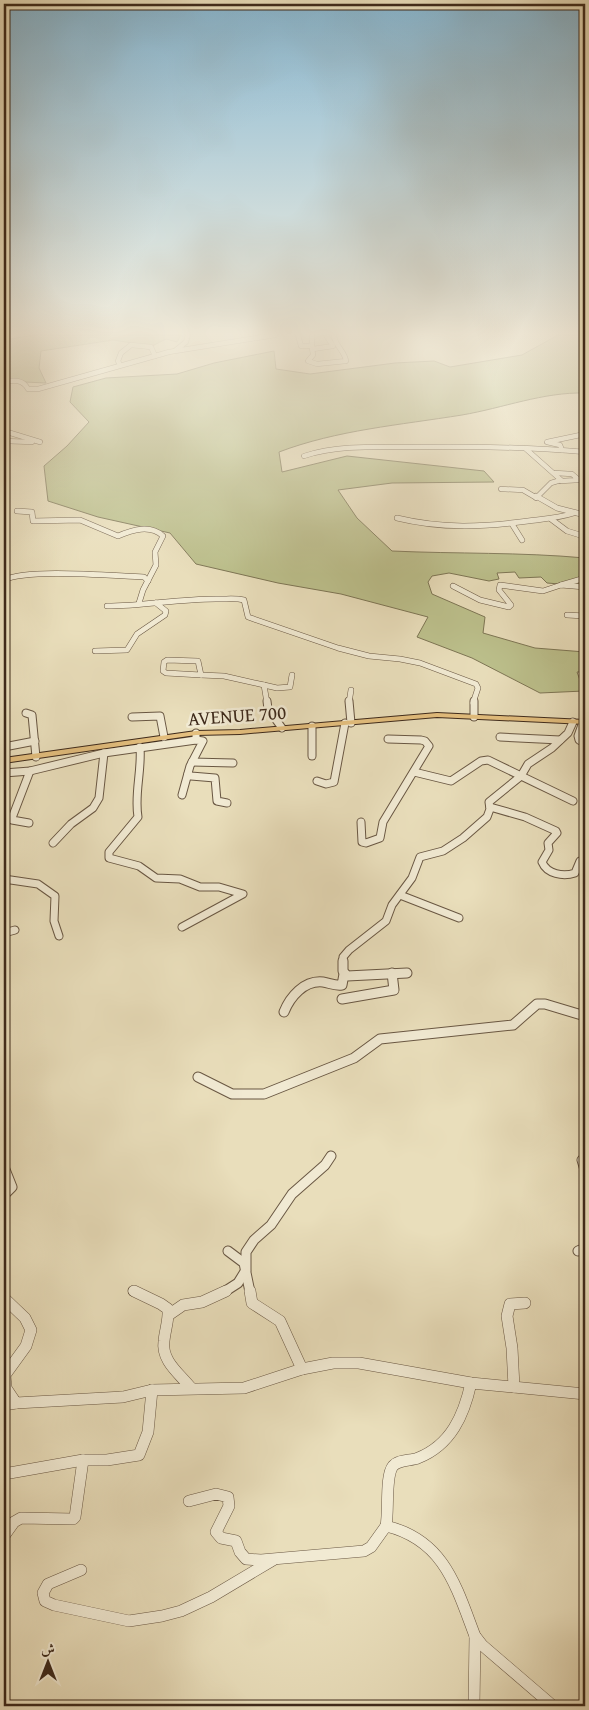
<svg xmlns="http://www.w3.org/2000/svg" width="589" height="1710" font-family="'Gentium Book Plus',Amiri,serif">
  <rect width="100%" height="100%" fill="#e9debb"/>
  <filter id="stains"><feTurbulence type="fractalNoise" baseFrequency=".004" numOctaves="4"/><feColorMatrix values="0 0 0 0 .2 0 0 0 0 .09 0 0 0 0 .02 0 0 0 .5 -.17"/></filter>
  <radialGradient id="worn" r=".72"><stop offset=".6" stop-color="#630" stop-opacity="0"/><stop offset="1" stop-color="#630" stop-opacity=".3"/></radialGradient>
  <g fill="#bcc08c" stroke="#7d7554">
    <polygon points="35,335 181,335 177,342 166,339 152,346 113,340 41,351 39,368 46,383 4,381 4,340"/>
    <path d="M 558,335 L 585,335 L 585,393 C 543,392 503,408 462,415 C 400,425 337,430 279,452 L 282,472 L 347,456 L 484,471 L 494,482 L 392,483 L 338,490 L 357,518 L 392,551 C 456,554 521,552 585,558 L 585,586 L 547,583 L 541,577 L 519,578 L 515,572 L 497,573 L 499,579 L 489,581 L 449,573 L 432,576 L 428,582 L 432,594 L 485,617 L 483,633 L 535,648 L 585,652 L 585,672 L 577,672 L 584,691 L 540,693 L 472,658 L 417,637 L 428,617 L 341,594 L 278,583 L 196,564 L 170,533 L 98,517 L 48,501 L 44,466 L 67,446 L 89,422 L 70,402 L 73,387 L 106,378 L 177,374 L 214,363 L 274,351 L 276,369 L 310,374 L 395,363 L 434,361 L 450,367 L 522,355 Z"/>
  </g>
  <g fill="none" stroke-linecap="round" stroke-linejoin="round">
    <g stroke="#695743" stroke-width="5.5">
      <g id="minor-far4">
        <polyline points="298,335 301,346 312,346 313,349 333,346 326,335"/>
        <polyline points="312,335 312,346"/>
        <path d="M 312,348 L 313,355 L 308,361 L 317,364 L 346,361 C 345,351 334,345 334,335"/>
        <polyline points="176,350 186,342 188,335"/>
        <polyline points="120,365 118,361 121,353 131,345 151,347 155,356"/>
        <path d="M 4,382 C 13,380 23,379 28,389 L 38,389 L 169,352 L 275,335"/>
        <polyline points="4,431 40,442"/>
        <polyline points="4,441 32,442"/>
        <polyline points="526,449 561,480 551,483 536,498"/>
        <polyline points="562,450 560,445 547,442 585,434"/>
        <path d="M 304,456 C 337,445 375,447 410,447 C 468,446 527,447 585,452"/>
        <polyline points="555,473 572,474 579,480 561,481"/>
        <polyline points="501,489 523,490 535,497"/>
      </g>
    </g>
    <g stroke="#695743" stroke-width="6">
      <g id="minor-far3">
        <polyline points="536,496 557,508 585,515"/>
        <path d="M 17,511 L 32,512 L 33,521 L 80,520 L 118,536 C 132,530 150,524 163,536 L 155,552 L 156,565 L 143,590 L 139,603"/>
        <path d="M 397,518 C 442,529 483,527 528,521 C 544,519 559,518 574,513"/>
        <polyline points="551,519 567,531 580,535"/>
        <polyline points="512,524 522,540"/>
        <path d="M 4,580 C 28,568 113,576 144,577 L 148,581"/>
        <polyline points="561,585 585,578"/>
        <polyline points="453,586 480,600 509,607 511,605 499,590 500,585 543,591 561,585 585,587"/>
        <path d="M 107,606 C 145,606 182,598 221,599 C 228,599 236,598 244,600 L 248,617 L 338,648 L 369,656 L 400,659 L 420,663 L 476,684 L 478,688 L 473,703"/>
        <polyline points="567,615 585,616"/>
        <polyline points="95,651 127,650 137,634 165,615 166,611 156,603"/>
        <polygon points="167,660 198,661 201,675 166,673 163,671 164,662"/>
        <polyline points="201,675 224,676 264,685 267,703"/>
        <polyline points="264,685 277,688 290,687 292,675"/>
        <polyline points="349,703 351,690"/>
      </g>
    </g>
    <g stroke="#695743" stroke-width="9">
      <g id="minor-far2">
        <polyline points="267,701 268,709 282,728"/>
        <polyline points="349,701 351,723"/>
        <polyline points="474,701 474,717"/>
        <polyline points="26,713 32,715 36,757"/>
        <polyline points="132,717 160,716 164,737"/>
        <polyline points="583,722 578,736 579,740 585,743"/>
        <polyline points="312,726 312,756"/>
        <polyline points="500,737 560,740"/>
        <polyline points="4,747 35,741"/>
        <path d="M 140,747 C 142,771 134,794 138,817 L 109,852 L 109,858 L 139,866 L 156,878 L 180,879 L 200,887 L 219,887 L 243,894 L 182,927"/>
        <polyline points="192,762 233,763"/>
        <polyline points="414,772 451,781 481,761 488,760 573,801"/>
        <polyline points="4,773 30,771 104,753 196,740 196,733"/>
        <polyline points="188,774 191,776 215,778 217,801 227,803"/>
        <polyline points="317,781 326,784 334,782 345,723"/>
        <polyline points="182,795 190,766 203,741 196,740"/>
        <path d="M 490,807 L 525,817 L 556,831 L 557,833 L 548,843 L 549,850 L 542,862 C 547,874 563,877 575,873 L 580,861 L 585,860"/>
        <polyline points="361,822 362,842 366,843 380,838 383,822 429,746 425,741 421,740 388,739"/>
        <polyline points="29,823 12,820 12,818 30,771"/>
        <polyline points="53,843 71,824 93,808 99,798 104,753"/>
        <polyline points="4,879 38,884 55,896 54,921 59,936"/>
        <polyline points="400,895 459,918"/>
        <polyline points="4,933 15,930"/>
        <polyline points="343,963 343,957 349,950 386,921 392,905 412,878 420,857 443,851 463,838 487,817 490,809 489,802 521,776 528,764 552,748 568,733 573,722"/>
      </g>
    </g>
    <g stroke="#695743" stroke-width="11">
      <g id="minor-far1">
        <polyline points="343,961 343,971 347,976 407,973"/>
        <polyline points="342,999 394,990 392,973"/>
        <path d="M 284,1012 C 290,997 304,980 323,982 C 330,983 334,986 342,985 L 344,974"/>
        <polyline points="198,1077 232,1094 264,1094 354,1058 380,1039 513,1025 537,1004 545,1004 585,1016"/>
        <polyline points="582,1160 585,1170"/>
        <polyline points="4,1167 12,1187 4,1195"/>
        <polyline points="228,1251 244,1263 250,1292"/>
        <polyline points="578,1251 585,1248"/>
        <polyline points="133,1291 136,1292"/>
        <polyline points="224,1292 238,1283 246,1270 246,1252 254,1240 271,1225 292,1194 325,1165 331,1156"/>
      </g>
    </g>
    <g stroke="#695743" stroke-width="12">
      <g id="minor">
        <path d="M 134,1291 L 161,1304 L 168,1309 C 169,1320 165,1330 164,1341 C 161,1361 180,1374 191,1388"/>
        <polyline points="250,1291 252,1303 280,1321 302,1369"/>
        <polyline points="4,1298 25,1318 31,1330 26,1346 5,1375 6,1388 16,1403 123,1397 152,1390 244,1388 302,1369 333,1363 359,1363 471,1383 585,1394"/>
        <polyline points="170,1314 183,1305 202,1302 226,1291"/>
        <polyline points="514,1387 512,1348 507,1316 510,1304 525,1303"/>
        <polyline points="4,1405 16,1403"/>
        <polyline points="4,1474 83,1460 107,1460 139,1455 148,1432 152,1390"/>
        <path d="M 189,1501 L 216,1494 L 228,1497 L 229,1506 L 216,1532 L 221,1538 L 236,1541 L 240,1552 L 246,1559 L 261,1560 L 364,1551 L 371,1547 L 386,1526 C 444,1540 456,1586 475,1636 L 482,1645 L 553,1706"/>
        <path d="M 386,1526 C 389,1511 385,1476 393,1466 C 399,1459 411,1461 418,1458 C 451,1445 464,1415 471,1383"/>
        <polyline points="4,1536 14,1522 21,1518 73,1519 75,1517 83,1460"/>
        <polyline points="81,1570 48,1584 43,1593 45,1601 54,1605 129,1621 162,1616 181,1611 211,1597 273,1560"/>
        <polyline points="474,1706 475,1636"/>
      </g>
    </g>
    <g stroke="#3e2a1b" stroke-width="2">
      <polygon id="major" points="437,713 585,720 585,724 437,717 240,734 196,735 4,763 4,758 196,731 240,730"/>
    </g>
    <use href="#minor-far4" stroke="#f1ead3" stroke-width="4.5"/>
    <use href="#minor-far3" stroke="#f1ead3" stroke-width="5"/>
    <use href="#minor-far2" stroke="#f1ead3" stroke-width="7"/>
    <use href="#minor-far1" stroke="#f1ead3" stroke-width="9"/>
    <use href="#minor" stroke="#f1ead3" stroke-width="11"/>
    <use href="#major" fill="#e4bf7e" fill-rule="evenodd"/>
  </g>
  <linearGradient id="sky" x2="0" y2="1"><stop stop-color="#87b7d2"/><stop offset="0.58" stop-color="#f5f0e0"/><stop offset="1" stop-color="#f5f0e0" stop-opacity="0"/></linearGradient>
  <rect width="589" height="575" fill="url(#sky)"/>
  <g text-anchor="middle" stroke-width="5" stroke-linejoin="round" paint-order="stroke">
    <g font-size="19" fill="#3e2a1b" stroke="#f1ead3">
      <text transform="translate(237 715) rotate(-4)" y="7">AVENUE 700</text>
    </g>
  </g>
  <rect width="589" height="1710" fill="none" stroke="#e9debb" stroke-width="20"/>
  <rect x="5" y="5" width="579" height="1700" fill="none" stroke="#3e2a1b" stroke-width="2.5"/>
  <rect x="10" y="10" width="569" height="1690" fill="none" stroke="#3e2a1b"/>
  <g transform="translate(48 1662)" stroke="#f1ead3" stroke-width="4" paint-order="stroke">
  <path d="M0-4L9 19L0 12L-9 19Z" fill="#3e2a1b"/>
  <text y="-8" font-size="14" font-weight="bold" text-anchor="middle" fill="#3e2a1b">ش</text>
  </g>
  <rect width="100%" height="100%" filter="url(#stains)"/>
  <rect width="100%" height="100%" fill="url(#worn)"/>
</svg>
